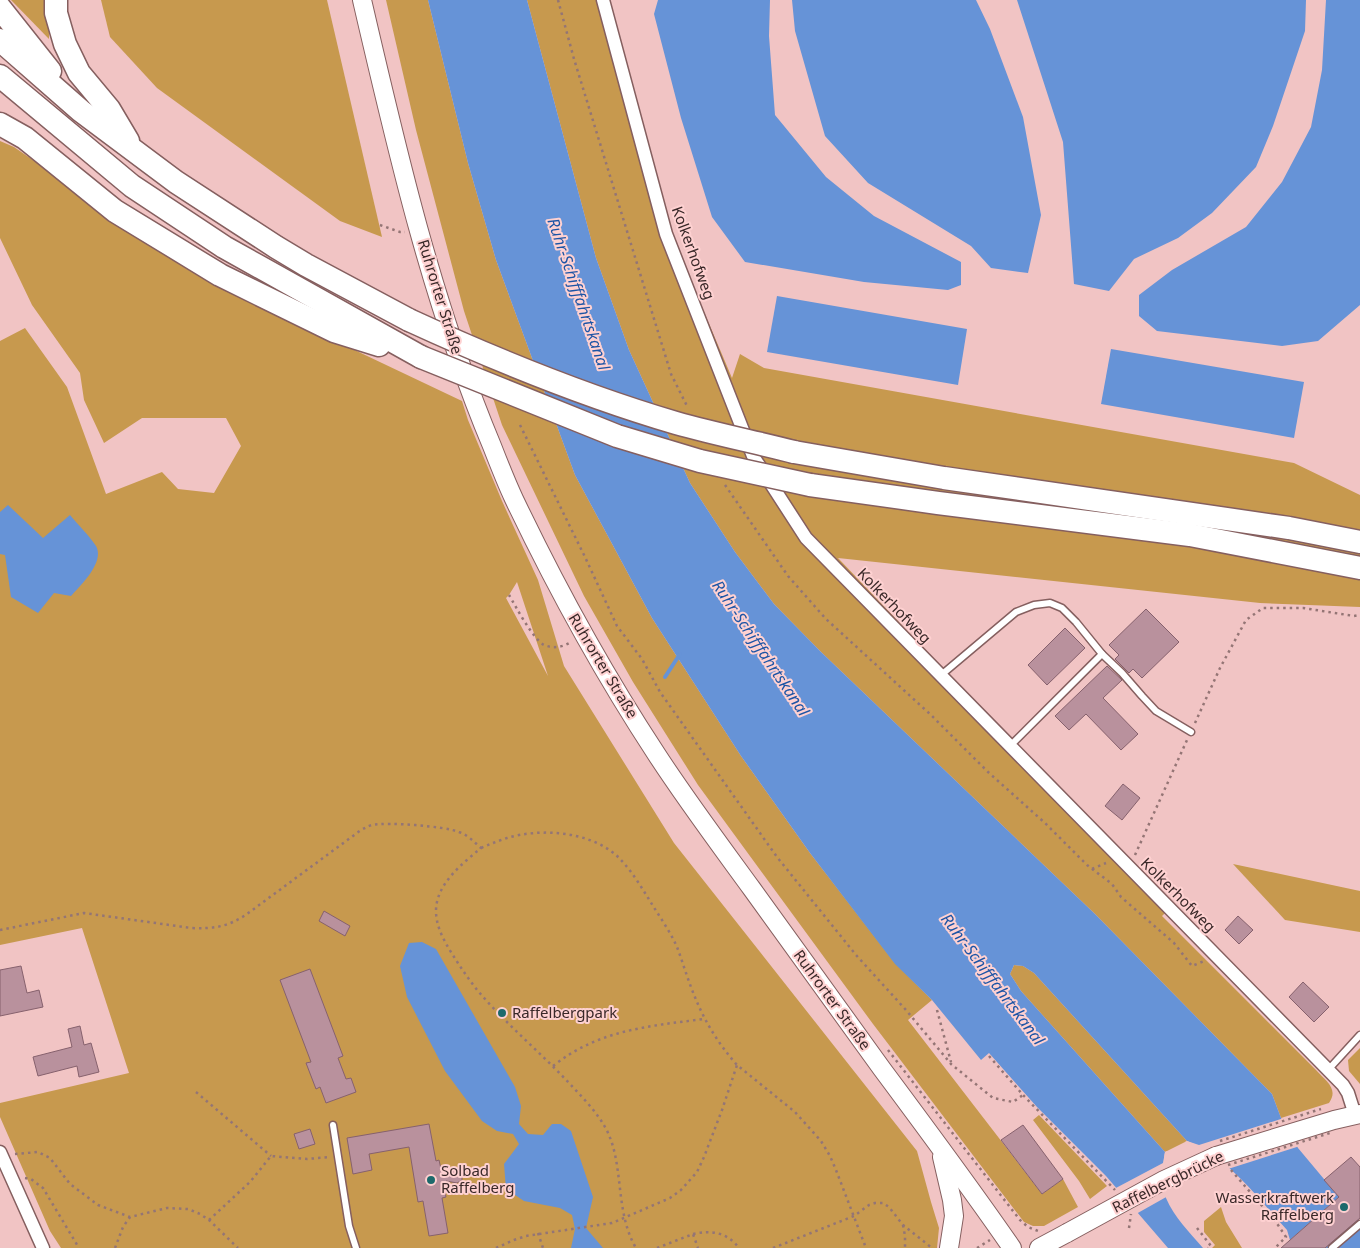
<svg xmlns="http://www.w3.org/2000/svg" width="1360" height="1248" font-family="'Noto Sans',sans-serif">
  <rect width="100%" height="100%" fill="#f1c4c4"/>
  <g fill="#c7994e" fill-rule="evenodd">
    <polygon points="11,0 49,0 49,39"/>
    <polygon points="101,0 327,0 382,237 340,221 157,88 110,37"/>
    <polygon points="386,0 428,0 468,163 496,260 575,475 652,618 741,756 810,853 895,963 932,1000 908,1020 1042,1194 1063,1179 1078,1207 1044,1226 1033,1226 1024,1222 873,1024 698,785 633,682 584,596 502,425 464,311 416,130"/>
    <path d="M 527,0 L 608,0 L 671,234 L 732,378 L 740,354 L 764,368 L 1294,463 L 1360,495 L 1360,607 L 1260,603 L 838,558 L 1117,851 L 1174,904 L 1162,916 L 1316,1070 C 1326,1081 1339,1089 1329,1103 L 1281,1118 L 1272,1094 L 1095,914 L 820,651 L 774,604 L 735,552 L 690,483 L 629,350 L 596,258 Z"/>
    <path d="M 0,141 L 14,147 L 205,279 L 462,401 L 468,420 L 502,501 L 538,580 L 564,666 L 674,843 L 917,1151 L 931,1202 L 939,1228 L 937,1248 L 61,1248 L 50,1231 L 0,1117 L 0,1103 L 129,1073 L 82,928 L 0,945 L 0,341 L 25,328 L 67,387 L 106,494 L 162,472 L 178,489 L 214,493 L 241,446 L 226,418 L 142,418 L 104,443 L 84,400 L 80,373 L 32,305 L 0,238 ZM 517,582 L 548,676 L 506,598 L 509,595 Z"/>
    <polygon points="1233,864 1360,891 1360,932 1285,920"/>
    <polygon points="1014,965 1023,966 1034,973 1187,1141 1165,1152 1021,991 1010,974"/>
    <polygon points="1360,1048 1360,1084 1349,1071 1348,1060"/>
    <polygon points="1039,1115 1107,1186 1090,1199 1079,1181 1033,1120"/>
    <polygon points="1221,1207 1226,1222 1242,1248 1212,1248 1215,1245 1204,1232 1204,1221"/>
  </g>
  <g fill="#6693d7">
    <path d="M 428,0 L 527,0 L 596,258 L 629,350 L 690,483 L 735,552 L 774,604 L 820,651 L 1095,914 L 1272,1094 L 1281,1118 L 1298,1148 L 1339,1197 L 1290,1240 L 1287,1230 C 1257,1197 1229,1158 1187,1141 L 1034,973 L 1023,966 L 1014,965 L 1010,974 L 1021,991 L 1165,1152 C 1163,1162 1162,1189 1166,1198 C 1174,1217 1190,1233 1203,1248 L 1168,1248 L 1106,1176 L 1037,1107 L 989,1053 L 981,1060 L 932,1000 L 895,964 L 810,853 L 741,756 L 652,618 L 575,475 L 496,260 L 468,163 Z"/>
    <polygon points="658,0 770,0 769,36 775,115 826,177 874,216 961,262 961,285 948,290 864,282 745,262 712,217 681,118 654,14"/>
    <polygon points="792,0 976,0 990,29 1023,117 1041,215 1028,273 991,268 971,246 868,183 825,136 795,31"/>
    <polygon points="1017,0 1306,0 1305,31 1273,126 1256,167 1212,213 1178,238 1134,259 1109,291 1074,284 1063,142"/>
    <polygon points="1326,0 1360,0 1360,305 1318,341 1282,346 1157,331 1139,316 1139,295 1172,270 1246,227 1282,182 1311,127 1322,70"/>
    <polygon points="777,296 967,329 958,385 767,352"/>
    <polygon points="1111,349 1304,382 1294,438 1101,404"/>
    <path d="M 8,505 L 43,538 L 70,515 C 78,525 89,535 96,546 C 105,562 81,585 71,596 L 54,593 L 38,613 L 11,597 L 5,555 L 0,554 L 0,512 Z"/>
    <polygon points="422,942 436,949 515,1087 521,1106 519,1124 528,1134 543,1135 552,1124 561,1124 571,1131 593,1197 586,1228 603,1248 571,1248 575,1229 572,1215 560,1208 524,1201 506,1189 504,1164 519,1144 513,1134 497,1131 482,1121 445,1071 407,997 400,966 409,943"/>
    <polygon points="1358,1219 1360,1221 1360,1248 1325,1248"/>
  </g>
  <g fill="#f1c4c4">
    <polygon points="1284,1118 1300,1146 1228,1169 1197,1148 1185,1142 1187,1141 1199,1145"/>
    <polygon points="1167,1151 1165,1163 1168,1196 1136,1214 1114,1189 1163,1163 1165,1152"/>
  </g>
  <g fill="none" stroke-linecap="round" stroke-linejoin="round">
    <polyline stroke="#6693d7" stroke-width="4" points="665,677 680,654"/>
  </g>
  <g fill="#b9919d" stroke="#86616d">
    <polygon points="1146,609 1179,642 1142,678 1133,669 1129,673 1115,659 1119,655 1109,645"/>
    <polygon points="1065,628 1085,648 1047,685 1028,665"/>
    <polygon points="1107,666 1122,680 1103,698 1138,734 1121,750 1086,714 1069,730 1055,716"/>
    <polygon points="1123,784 1140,798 1122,820 1105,806"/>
    <polygon points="324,911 350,926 345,936 319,921"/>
    <polygon points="1238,916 1253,930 1239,944 1225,930"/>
    <polygon points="21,966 27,993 39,990 43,1007 0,1016 0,970"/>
    <polygon points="310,969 343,1056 338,1058 346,1079 351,1078 356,1092 326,1103 320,1087 316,1089 306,1063 311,1062 280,980"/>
    <polygon points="1303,982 1329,1007 1314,1022 1289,997"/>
    <polygon points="80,1026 84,1045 91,1043 99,1072 79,1077 77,1066 38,1076 33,1057 72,1047 68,1029"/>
    <polygon points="429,1124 436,1161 439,1160 441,1169 447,1168 459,1171 462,1175 462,1180 457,1183 446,1181 447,1188 444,1188 446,1197 442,1198 448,1233 429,1236 423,1201 418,1202 409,1147 369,1154 372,1170 353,1174 347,1138"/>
    <polygon points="1023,1125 1063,1179 1042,1194 1001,1140"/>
    <polygon points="310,1129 315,1144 299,1149 294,1134"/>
    <polygon points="1351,1157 1360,1167 1360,1218 1325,1248 1281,1248 1339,1197 1324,1180"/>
  </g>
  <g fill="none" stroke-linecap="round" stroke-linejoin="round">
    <g stroke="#855f5f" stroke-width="9">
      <g id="lane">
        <polyline points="940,676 1016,612 1034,605 1050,603 1062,608 1076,622 1102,654"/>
        <polyline points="1010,746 1102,654 1122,673 1142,696 1156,711 1191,732"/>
        <polyline points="1328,1070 1360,1035"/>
        <polyline points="333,1125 349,1226 356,1248"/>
        <polyline points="1332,1248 1360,1224"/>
      </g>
    </g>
    <g stroke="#855f5f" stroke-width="15">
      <g id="street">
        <polyline points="603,0 666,234 753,456 806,538 1343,1085 1348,1093 1355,1115"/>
        <polyline points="0,1152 43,1248"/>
      </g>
    </g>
    <g stroke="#855f5f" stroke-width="20">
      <g id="secondary">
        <path d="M 362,0 C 397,151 432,303 492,446 C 499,464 506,482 514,499 C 556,587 603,673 657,755 C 687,801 720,845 752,889 C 795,949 838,1009 882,1069 C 926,1128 970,1187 1012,1248"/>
        <polyline points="1216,1156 1334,1120 1360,1114"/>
        <polyline points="942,1157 952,1200 954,1216 949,1248"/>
        <polyline points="1039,1248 1067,1233"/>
      </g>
    </g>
    <g stroke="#855f5f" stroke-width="25">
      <g id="highway">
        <polyline points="56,0 56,13 65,44 79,73 109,109 128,141"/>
        <polyline points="0,8 50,71"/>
        <polyline points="0,40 81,111 176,182 276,247 306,265 409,320"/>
        <polyline points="0,76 132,186 224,247 421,357"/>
        <polyline points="0,124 25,138 115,211 220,275 334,331 379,345"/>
        <polyline points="794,452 944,478 1289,528 1360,542"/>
        <polyline points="810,485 938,503 1190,535 1360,568"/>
      </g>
    </g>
    <g stroke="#947575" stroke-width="2.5" stroke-dasharray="2.5 4" stroke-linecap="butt">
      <polyline points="558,0 574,59 671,374 688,408"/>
      <polyline points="380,225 400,232 405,232"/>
      <polyline points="520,425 585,557 617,626 642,659 660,692 777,857 856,955 906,1010 951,1064 993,1098 1013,1102 1023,1095"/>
      <polyline points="725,485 788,576 826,619 931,715 988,772 1045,823 1087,865 1112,884 1121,897 1174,943 1192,966 1204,961"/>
      <path d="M 509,595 C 516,607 533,639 544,645 C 554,649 563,647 571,642"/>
      <polyline points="1195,723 1220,668 1246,620 1263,608 1303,608 1354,616 1360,615"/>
      <path d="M 481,848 C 490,844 498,841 507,838 C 540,828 588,831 616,855 C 630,868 640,885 650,901 C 659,916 670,931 677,947 C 682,960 686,974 691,987 C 702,1017 716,1041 737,1065"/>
      <polyline points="1135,855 1187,740"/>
      <polyline points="1092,869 1106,863"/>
      <path d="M 0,930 L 84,913 L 191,928 C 213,929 228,927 247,914 L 361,830 C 365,828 368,826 372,825 C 388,822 444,826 459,832 C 468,835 474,842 481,848 C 462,864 436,884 436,911 C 436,929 447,946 456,960 C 463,971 470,981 478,991 C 506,1024 540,1052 569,1083 C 582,1097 596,1111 605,1127 C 625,1162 614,1211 636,1248"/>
      <polyline points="937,1010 951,1062"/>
      <polyline points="888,1050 1020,1220 1028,1227 1038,1231"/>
      <polyline points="989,1056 1023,1095 1115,1190"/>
      <path d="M 553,1066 C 598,1030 649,1026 704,1019"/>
      <polyline points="196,1092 271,1156"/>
      <polyline points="15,1154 38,1152 50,1158 70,1184 98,1205 130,1217 167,1208 188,1209 200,1214 209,1220 238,1248"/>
      <polyline points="1231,1170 1276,1222 1286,1237 1275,1248"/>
      <polyline points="25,1178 31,1179 43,1188 79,1248"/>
      <polyline points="209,1220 250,1182 271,1156 307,1159 330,1157"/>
      <polyline points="903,1225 905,1236 905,1248"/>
      <polyline points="1129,1228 1131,1214"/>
      <polyline points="1197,1228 1211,1246 1208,1248"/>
      <polyline points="538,1233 543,1248"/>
      <path d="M 693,1234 C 711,1230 727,1232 739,1248"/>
      <polyline points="115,1248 123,1227 130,1217"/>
      <polyline points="496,1248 514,1240 526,1236 612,1223 670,1198 681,1190 697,1172 704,1157 722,1110 737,1065 795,1112 821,1141 830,1156 836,1170 866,1248"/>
      <polyline points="657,1248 693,1234 698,1248"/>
      <polyline points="773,1248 854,1216 869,1205 875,1203 883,1203 889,1207 903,1225 932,1248"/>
      <polyline points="977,1248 990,1240"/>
    </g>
    <use href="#lane" stroke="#fff" stroke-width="6"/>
    <use href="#street" stroke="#fff" stroke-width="12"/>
    <use href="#secondary" stroke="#fff" stroke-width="18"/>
    <use href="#highway" stroke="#fff" stroke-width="22"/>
    <g stroke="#855f5f" stroke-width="20" stroke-linecap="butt">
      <polyline id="secondary-bridge" points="1067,1233 1164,1180 1216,1156"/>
    </g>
    <g stroke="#855f5f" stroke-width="25" stroke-linecap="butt">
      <g id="highway-bridge">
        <path d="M 409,320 C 496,360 584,396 676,423 C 715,434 755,442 794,452"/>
        <polyline points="421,357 617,436 700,461 810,485"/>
      </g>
    </g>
    <g stroke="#947575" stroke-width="2.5" stroke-dasharray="2.5 4" stroke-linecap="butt">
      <polyline points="1220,1141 1321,1109"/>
      <polyline points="1228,1165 1330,1133"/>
    </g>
    <use href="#secondary-bridge" stroke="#fff" stroke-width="18"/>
    <use href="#highway-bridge" stroke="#fff" stroke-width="22"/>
  </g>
  <g fill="#1d6a6c" stroke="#fed1d1" stroke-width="2">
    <circle cx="502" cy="1013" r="5"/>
    <circle cx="431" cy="1180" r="5"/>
    <circle cx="1344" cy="1207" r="5"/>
  </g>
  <g text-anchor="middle" stroke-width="4" stroke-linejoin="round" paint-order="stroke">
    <g font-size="15" fill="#392828" stroke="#fed1d1">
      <text transform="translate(693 253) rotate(70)" y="5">Kolkerhofweg</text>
      <text transform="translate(440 297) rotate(73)" y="5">Ruhrorter Straße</text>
      <text transform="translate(894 606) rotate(46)" y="5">Kolkerhofweg</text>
      <text transform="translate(603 666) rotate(59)" y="5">Ruhrorter Straße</text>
      <text transform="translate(1178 895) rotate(45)" y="5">Kolkerhofweg</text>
      <text transform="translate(832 1000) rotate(54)" y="5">Ruhrorter Straße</text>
      <text transform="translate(1168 1182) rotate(-26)" y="5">Raffelbergbrücke</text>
    </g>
    <g font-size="15" fill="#392828" stroke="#fed1d1" text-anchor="start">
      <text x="512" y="1018">Raffelbergpark</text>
      <text x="441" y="1176">Solbad<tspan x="441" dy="17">Raffelberg</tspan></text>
      <text x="1334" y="1203" text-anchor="end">Wasserkraftwerk<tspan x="1334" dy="17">Raffelberg</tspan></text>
    </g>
    <g font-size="16" font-style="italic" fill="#1c54a5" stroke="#fed1d1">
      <text transform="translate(579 294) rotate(71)" y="6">Ruhr-Schifffahrtskanal</text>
      <text transform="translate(761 648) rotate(56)" y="6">Ruhr-Schifffahrtskanal</text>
      <text transform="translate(993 979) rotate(53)" y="6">Ruhr-Schifffahrtskanal</text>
    </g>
  </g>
</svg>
